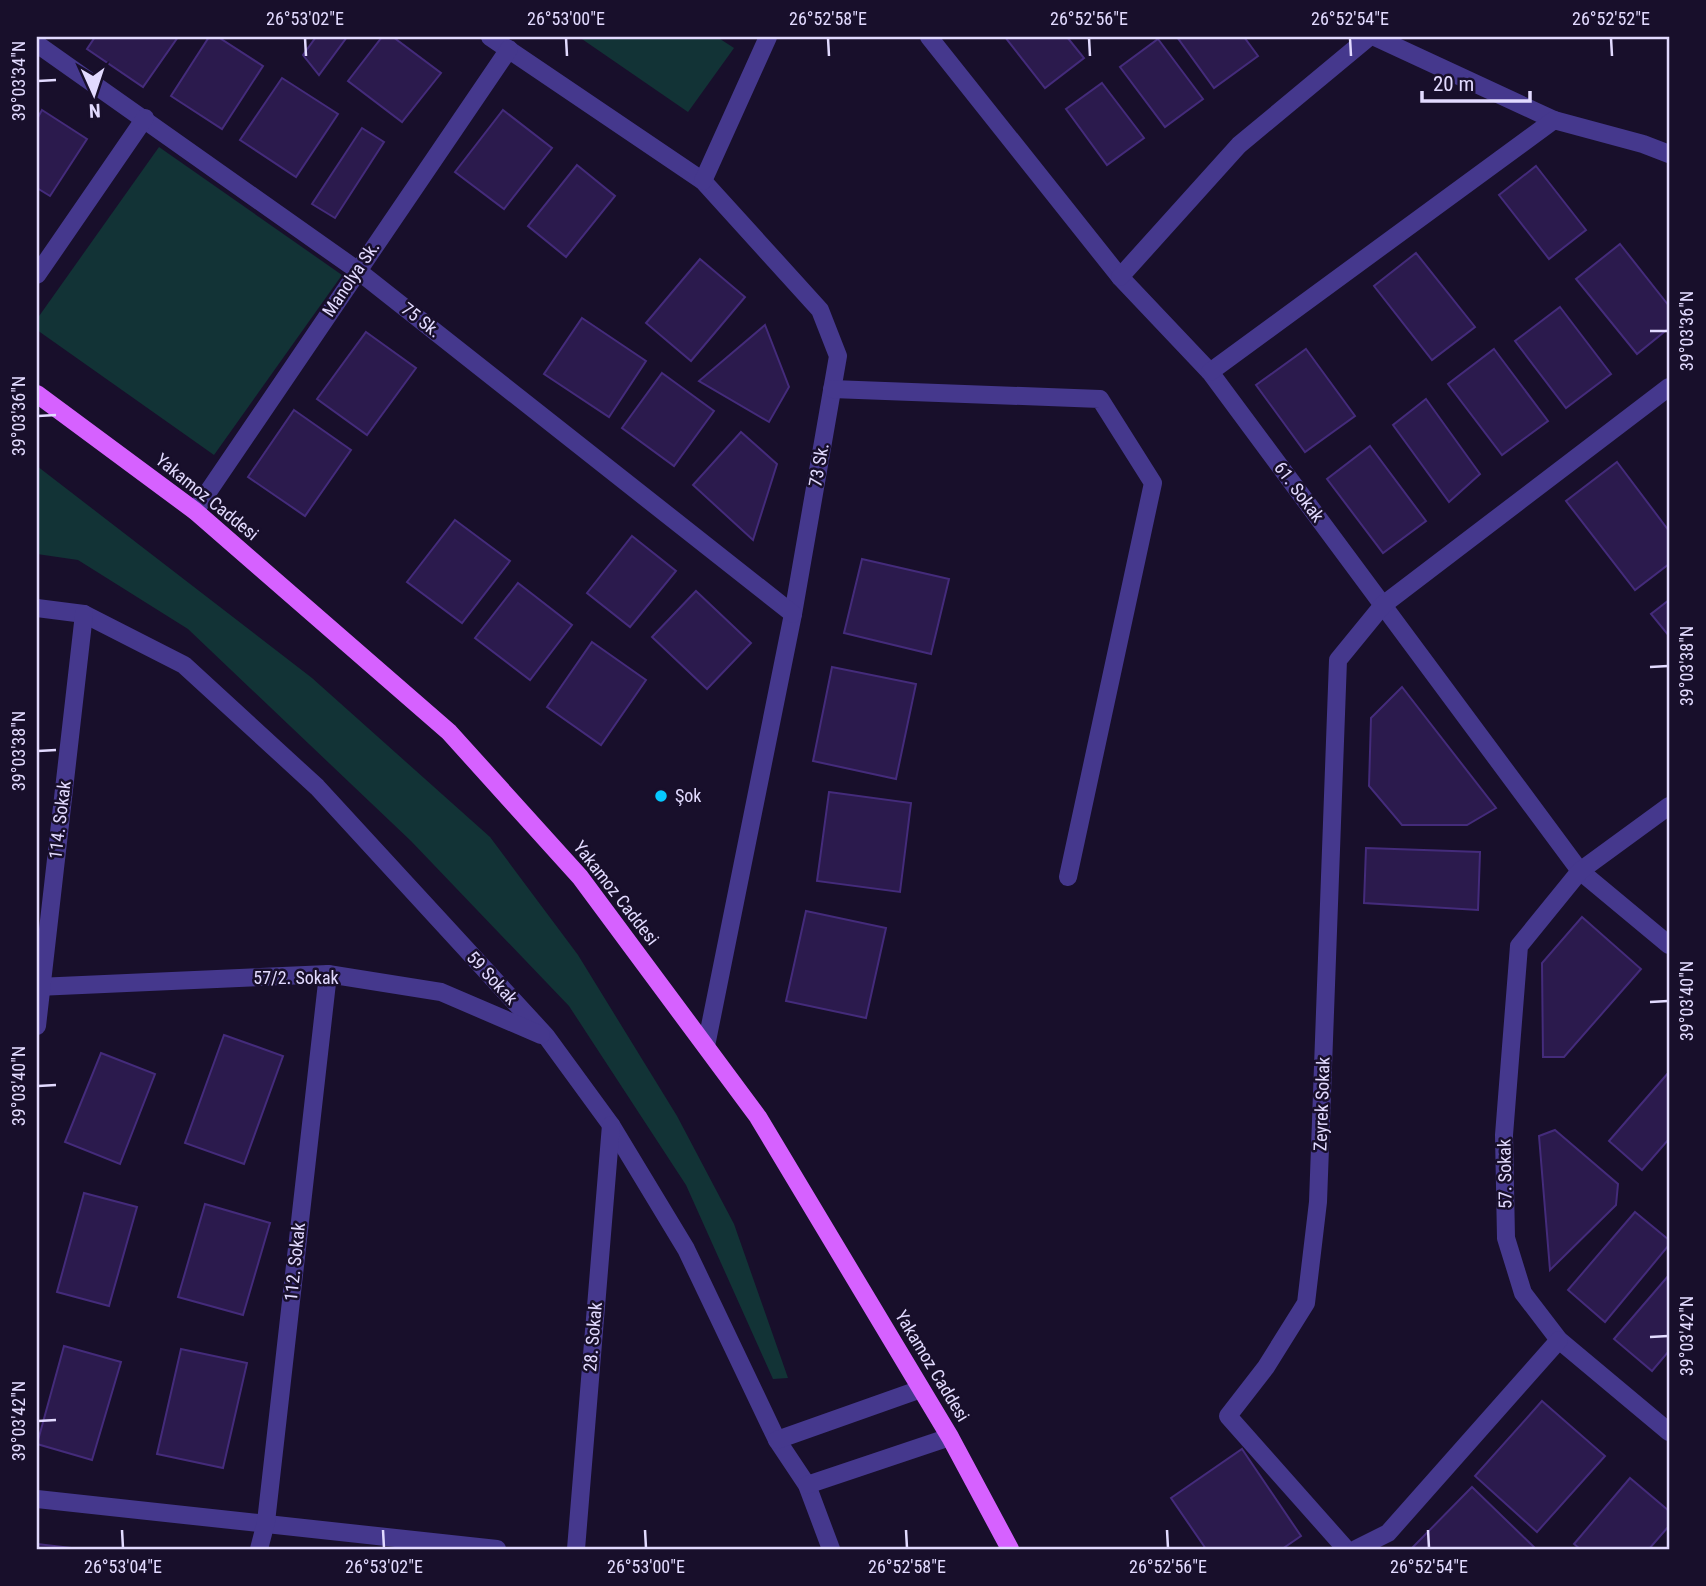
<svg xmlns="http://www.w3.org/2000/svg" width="1706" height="1586" font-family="'Roboto Condensed',sans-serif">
  <rect width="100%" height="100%" fill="#180f2b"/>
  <g fill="#123336">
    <polygon points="579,37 717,37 734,48 688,112"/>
    <polygon points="159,147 342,275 214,455 37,330 37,319"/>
    <polygon points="37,466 312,678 490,837 578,955 677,1116 734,1224 788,1378 773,1379 686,1185 569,1006 411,841 188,629 78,560 37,554"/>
  </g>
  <g fill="#2b1a4d" stroke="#442b7b" stroke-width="2">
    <polygon points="95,37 178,37 143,87 87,49"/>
    <polygon points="209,37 218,37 263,66 222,129 171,96"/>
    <polygon points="316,37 347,37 319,75 303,55"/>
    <polygon points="382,37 393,37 441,73 402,122 348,81"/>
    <polygon points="1005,37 1067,37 1084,58 1045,88"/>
    <polygon points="1177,37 1244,37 1258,56 1214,88"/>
    <polygon points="1158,39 1203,99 1165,127 1120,67"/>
    <polygon points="282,78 338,114 296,177 240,140"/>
    <polygon points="1102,83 1144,138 1107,165 1066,109"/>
    <polygon points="42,110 87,139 50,196 37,188 37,119"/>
    <polygon points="503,110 552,148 504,209 455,172"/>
    <polygon points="362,128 384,142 335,218 312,204"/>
    <polygon points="577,165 615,196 566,257 528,226"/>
    <polygon points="1536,166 1586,230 1549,259 1499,195"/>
    <polygon points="1620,244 1669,306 1669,328 1637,354 1576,279"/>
    <polygon points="1416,253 1475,327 1432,360 1374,286"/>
    <polygon points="700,259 745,297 691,361 646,323"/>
    <polygon points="1560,307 1611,374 1566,408 1515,341"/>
    <polygon points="582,318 646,361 609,417 544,374"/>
    <polygon points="765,325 789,387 769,422 699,381"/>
    <polygon points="366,332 416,368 367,435 317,399"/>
    <polygon points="1306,349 1355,416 1305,452 1256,385"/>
    <polygon points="1494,349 1548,421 1502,455 1448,384"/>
    <polygon points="662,373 714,411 674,466 622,428"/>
    <polygon points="1426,399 1480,474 1449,502 1393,425"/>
    <polygon points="294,410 351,450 305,516 248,477"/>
    <polygon points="741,432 777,464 753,540 693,485"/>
    <polygon points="1370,446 1426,521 1383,553 1327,479"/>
    <polygon points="1617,462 1669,531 1669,564 1635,590 1566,501"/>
    <polygon points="455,520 510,561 462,623 407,582"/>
    <polygon points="632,536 676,571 630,627 587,593"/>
    <polygon points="862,559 949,579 931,654 844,633"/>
    <polygon points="518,583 572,625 530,680 475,638"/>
    <polygon points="696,591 751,643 707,689 652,637"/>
    <polygon points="1669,600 1669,636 1651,614"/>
    <polygon points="592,642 646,680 601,745 547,707"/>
    <polygon points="832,667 916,684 896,779 813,761"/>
    <polygon points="1402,687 1496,808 1467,825 1402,825 1369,786 1371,718"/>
    <polygon points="829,792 911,803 900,892 817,881"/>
    <polygon points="1366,848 1480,852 1478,910 1364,903"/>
    <polygon points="806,911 886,928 866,1018 786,1001"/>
    <polygon points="1582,917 1641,969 1564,1057 1543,1057 1542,963"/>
    <polygon points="224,1035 283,1056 244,1164 185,1143"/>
    <polygon points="101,1053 155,1074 120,1164 65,1142"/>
    <polygon points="1669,1072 1669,1139 1642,1170 1609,1141"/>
    <polygon points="1555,1130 1618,1184 1616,1205 1550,1270 1539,1136"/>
    <polygon points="84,1193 137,1207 109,1306 57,1292"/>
    <polygon points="205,1204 270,1223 243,1315 178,1297"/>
    <polygon points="1635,1212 1669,1240 1669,1245 1605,1322 1568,1290"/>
    <polygon points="1669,1275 1669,1351 1652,1371 1614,1339"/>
    <polygon points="64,1346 121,1362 92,1460 37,1444"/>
    <polygon points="181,1349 247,1363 223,1468 157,1454"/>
    <polygon points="1542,1401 1605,1456 1537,1532 1475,1476"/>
    <polygon points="1242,1449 1301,1536 1282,1549 1206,1549 1171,1498"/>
    <polygon points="1630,1478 1669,1511 1669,1526 1649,1549 1580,1549 1574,1544"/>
    <polygon points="1472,1487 1536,1549 1411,1549"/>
    <polygon points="37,1544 80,1549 37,1549"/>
  </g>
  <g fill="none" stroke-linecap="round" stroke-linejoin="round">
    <g stroke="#45388d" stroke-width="18">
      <polyline points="490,37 703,181 820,310 838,356 793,614 706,1046"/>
      <polyline points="929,37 1120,277 1210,372 1580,871 1669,945"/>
      <polyline points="1375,37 1554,120"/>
      <polyline points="37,44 357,270 793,614"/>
      <polyline points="703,181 768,37"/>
      <polyline points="37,275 145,118"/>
      <polyline points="1120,277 1239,145 1369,37"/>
      <polyline points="1210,372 1554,120 1643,144 1669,154"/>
      <polyline points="832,389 1100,399 1153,483 1068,877"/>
      <polyline points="195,511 509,49"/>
      <polyline points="37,608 84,614 184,665 317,787 546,1036 611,1125 686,1249 777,1440 807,1485 831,1549"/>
      <polyline points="1669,806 1580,871 1519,946 1504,1135 1506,1238 1523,1293 1559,1340 1669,1432"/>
      <polyline points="37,987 328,974 441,992 541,1035"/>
      <polyline points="37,1026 84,614"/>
      <polyline points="777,1440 921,1389"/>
      <polyline points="807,1485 950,1437"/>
      <polyline points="37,1499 497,1549"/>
      <polyline points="259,1549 266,1522 328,974"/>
      <polyline points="576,1549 611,1125"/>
      <polyline points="1346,1549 1228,1416 1266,1367 1306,1303 1318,1202 1338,660 1383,605 1669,387"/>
      <polyline points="1356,1549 1388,1533 1559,1340"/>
    </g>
    <polyline stroke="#d661ff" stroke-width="18" points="37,394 195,511 449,732 580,877 758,1117 950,1437 1010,1549"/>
  </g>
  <path fill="none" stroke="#e2daff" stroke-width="2.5" d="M 305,38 L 306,56M 566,38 L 567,56M 828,38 L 829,56M 1089,38 L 1090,56M 1350,38 L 1351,56M 1611,38 L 1612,56M 38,81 L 56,80M 1650,331 L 1668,331M 38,416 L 56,415M 1650,667 L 1668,666M 38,751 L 56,750M 1650,1002 L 1668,1001M 38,1086 L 56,1085M 1650,1337 L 1668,1336M 38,1421 L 56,1420M 122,1530 L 123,1548M 383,1530 L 384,1548M 645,1530 L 646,1548M 906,1530 L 907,1548M 1167,1530 L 1168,1548M 1428,1530 L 1429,1548"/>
  <circle fill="#06c9ff" stroke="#180f2b" stroke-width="2.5" cx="661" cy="796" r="7"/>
  <g text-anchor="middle" stroke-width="5" stroke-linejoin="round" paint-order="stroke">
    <g font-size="18" fill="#e2daff" stroke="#180f2b">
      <text transform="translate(351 279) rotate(-56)" y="6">Manolya Sk.</text>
      <text transform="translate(421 320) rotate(38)" y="6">75 Sk.</text>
      <text transform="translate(819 465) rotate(-80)" y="6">73 Sk.</text>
      <text transform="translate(1299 492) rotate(53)" y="6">61. Sokak</text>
      <text transform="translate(207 497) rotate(39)" y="6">Yakamoz Caddesi</text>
      <text transform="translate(60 820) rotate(-83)" y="6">114. Sokak</text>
      <text transform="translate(616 893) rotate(52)" y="6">Yakamoz Caddesi</text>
      <text x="296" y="984">57/2. Sokak</text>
      <text transform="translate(492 978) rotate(47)" y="6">59 Sokak</text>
      <text transform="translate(1322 1104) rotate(-88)" y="6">Zeyrek Sokak</text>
      <text transform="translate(1505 1174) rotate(-91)" y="6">57. Sokak</text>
      <text transform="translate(295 1262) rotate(-84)" y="6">112. Sokak</text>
      <text transform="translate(593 1337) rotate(-85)" y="6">28. Sokak</text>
      <text transform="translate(932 1366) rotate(59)" y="6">Yakamoz Caddesi</text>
    </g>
    <g font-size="18" fill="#e2daff" stroke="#180f2b" text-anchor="start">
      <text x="675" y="802">Şok</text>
    </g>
  </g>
  <rect width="1706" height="1586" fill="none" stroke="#180f2b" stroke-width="77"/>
  <g transform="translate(94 94) rotate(177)" stroke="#180f2b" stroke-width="5" paint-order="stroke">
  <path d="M0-5L12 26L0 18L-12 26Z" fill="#e2daff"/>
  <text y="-10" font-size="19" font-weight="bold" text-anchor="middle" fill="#e2daff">N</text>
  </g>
  <path d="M1422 91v10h108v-10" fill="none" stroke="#e2daff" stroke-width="3.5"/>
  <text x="1433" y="91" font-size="21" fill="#e2daff" stroke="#180f2b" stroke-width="5" paint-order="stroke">20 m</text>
  <rect x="38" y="38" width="1630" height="1510" fill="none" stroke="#e2daff" stroke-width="2.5"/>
  <g font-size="18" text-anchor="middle" fill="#e2daff">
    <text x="305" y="25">26°53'02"E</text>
    <text x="566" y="25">26°53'00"E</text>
    <text x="828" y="25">26°52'58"E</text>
    <text x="1089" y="25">26°52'56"E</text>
    <text x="1350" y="25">26°52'54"E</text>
    <text x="1611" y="25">26°52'52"E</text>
    <text transform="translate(19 81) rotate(-90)" y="6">39°03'34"N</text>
    <text transform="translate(1687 331) rotate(-90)" y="6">39°03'36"N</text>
    <text transform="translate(19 416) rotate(-90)" y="6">39°03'36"N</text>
    <text transform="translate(1687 666) rotate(-90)" y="6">39°03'38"N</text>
    <text transform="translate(19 751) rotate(-90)" y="6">39°03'38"N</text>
    <text transform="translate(1687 1001) rotate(-90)" y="6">39°03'40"N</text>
    <text transform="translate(19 1086) rotate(-90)" y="6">39°03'40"N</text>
    <text transform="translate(1687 1336) rotate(-90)" y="6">39°03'42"N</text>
    <text transform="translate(19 1421) rotate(-90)" y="6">39°03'42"N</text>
    <text x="123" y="1573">26°53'04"E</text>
    <text x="384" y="1573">26°53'02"E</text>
    <text x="646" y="1573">26°53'00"E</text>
    <text x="907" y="1573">26°52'58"E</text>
    <text x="1168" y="1573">26°52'56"E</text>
    <text x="1429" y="1573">26°52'54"E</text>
  </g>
</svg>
